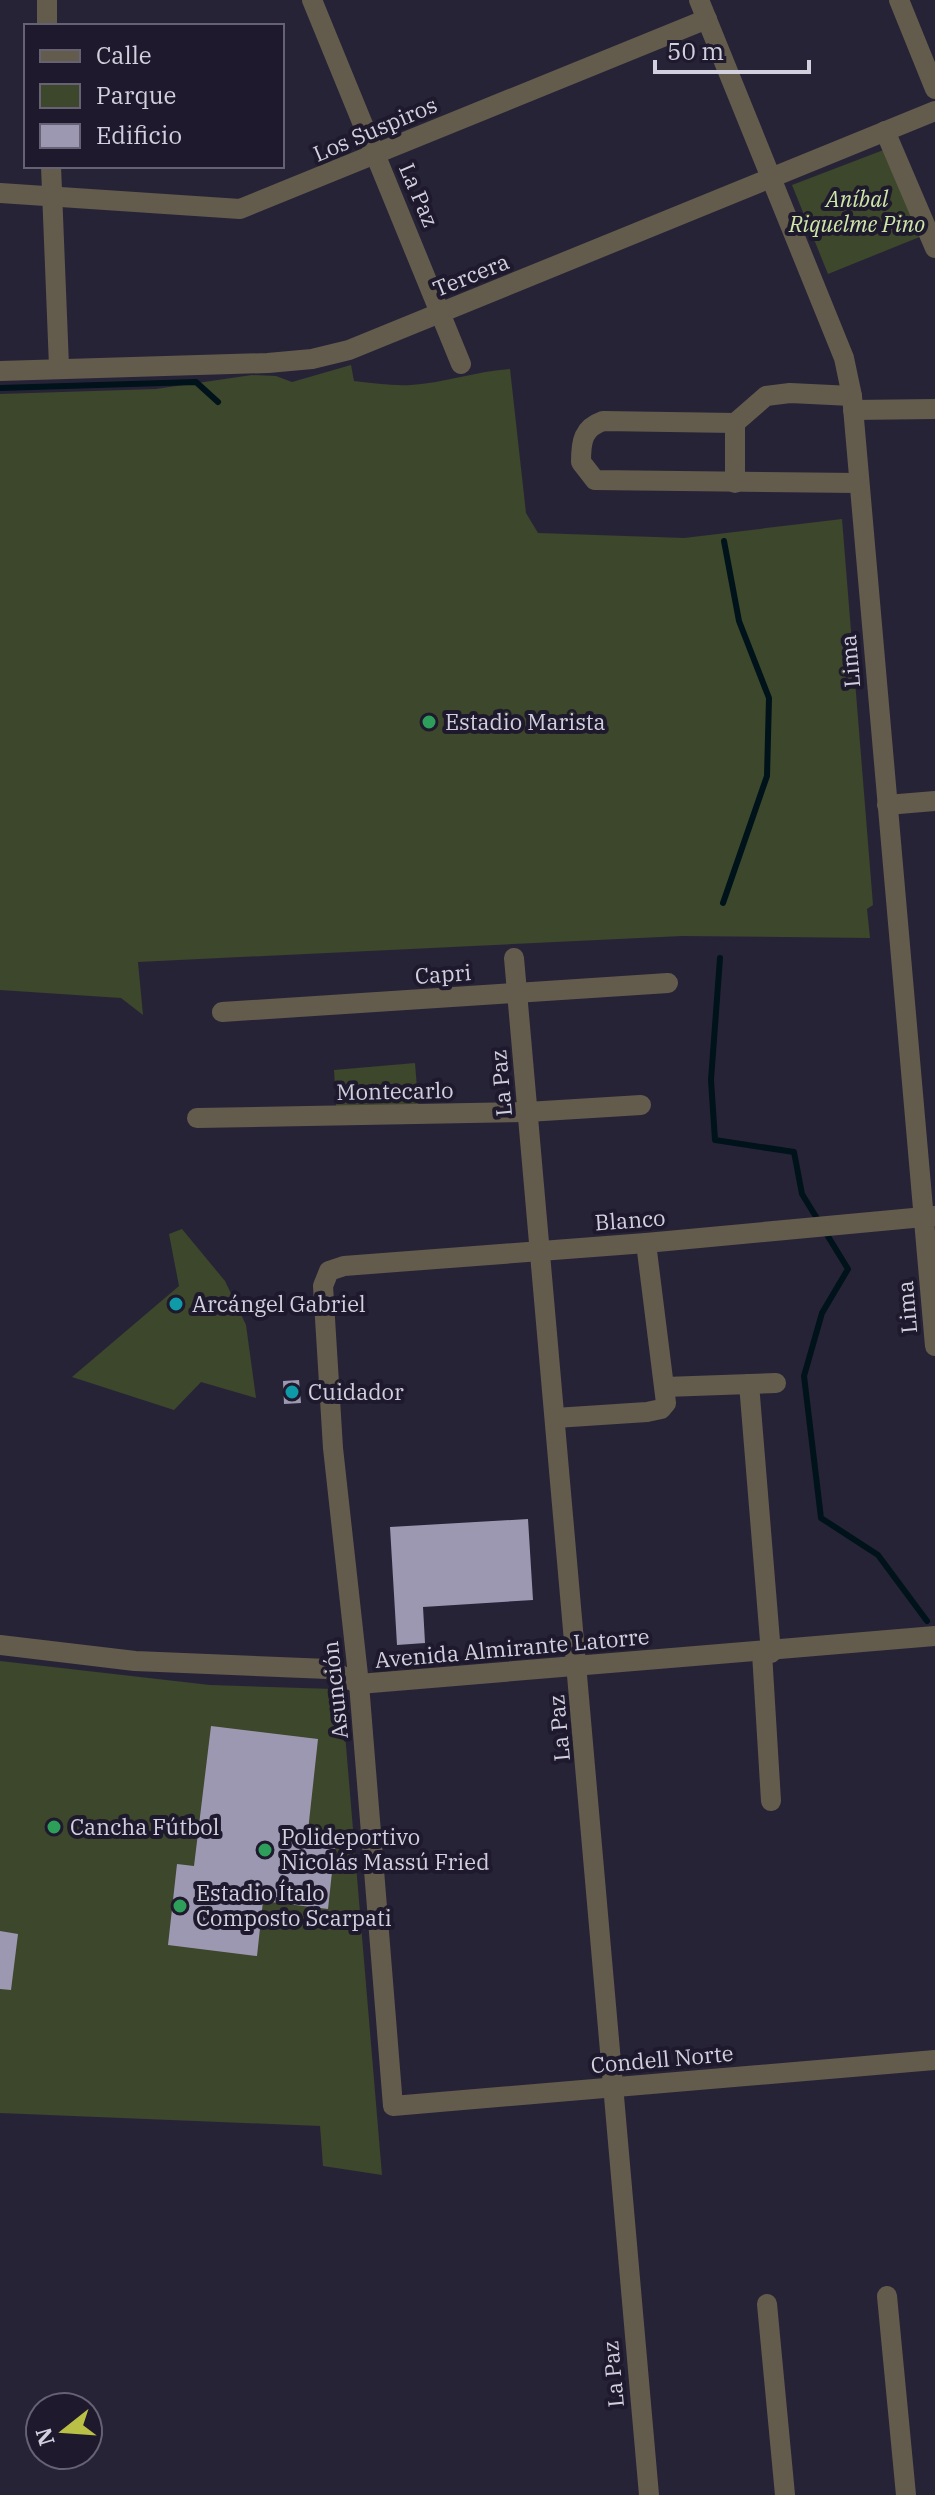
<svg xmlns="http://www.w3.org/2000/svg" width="935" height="2495" font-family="'IBM Plex Serif',serif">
  <rect width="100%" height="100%" fill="#272337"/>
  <g fill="#3d472b">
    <polygon points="886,149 922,236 828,274 792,185"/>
    <path d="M 351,365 L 354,381 C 373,383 392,386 411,385 C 444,383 477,371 510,369 L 526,513 L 538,533 L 684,538 L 842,519 L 873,905 L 867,909 L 870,938 L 682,936 L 138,962 L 143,1015 L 121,998 L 0,990 L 0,394 L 156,389 L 252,375 L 276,376 L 292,382 Z"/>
    <polygon points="415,1063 419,1114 337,1121 334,1070"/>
    <polygon points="182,1229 225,1281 246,1325 256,1398 201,1382 174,1410 72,1377 179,1286 169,1234"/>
    <polygon points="0,1661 210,1685 334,1689 342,1698 382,2175 323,2166 320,2126 0,2113"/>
  </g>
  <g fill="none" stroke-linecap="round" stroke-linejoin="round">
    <g stroke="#00131a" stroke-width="6">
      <polyline points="0,388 196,382 218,402"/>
      <polyline points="723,903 767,776 769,698 739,621 724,541"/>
      <polyline points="720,958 711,1080 715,1140 794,1152 802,1194 848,1269 822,1313 804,1376 821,1518 878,1555 927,1621"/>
    </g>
  </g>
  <g fill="#9d98b2">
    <polygon points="299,1380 301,1403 284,1404 283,1381"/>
    <polygon points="528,1519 533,1600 423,1607 425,1643 397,1645 390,1527"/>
    <polygon points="211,1726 318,1739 308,1831 336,1835 328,1909 263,1901 257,1956 168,1945 177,1864 194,1866"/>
    <polygon points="0,1931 18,1934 11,1990 0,1989"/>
  </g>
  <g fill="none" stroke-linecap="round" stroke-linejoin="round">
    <g stroke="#635c4d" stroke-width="20">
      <polyline points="47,0 47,26"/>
      <polyline points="312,0 461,364"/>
      <polyline points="699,0 844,358 852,396 935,1346"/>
      <polyline points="899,0 935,89"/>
      <polyline points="885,131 935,248"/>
      <polyline points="51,166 59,366"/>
      <polyline points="0,193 240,209 707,19"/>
      <polyline points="0,371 268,363 312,359 349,350 935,111"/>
      <path d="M 852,396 L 790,393 L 766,396 L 735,423 L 603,421 C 583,428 581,441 581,462 L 595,480 L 858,483"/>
      <polyline points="853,410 935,409"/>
      <polyline points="735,483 735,423"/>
      <polyline points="887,805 935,801"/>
      <polyline points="514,958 649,2495"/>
      <polyline points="222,1012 668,983"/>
      <polyline points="197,1118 527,1112 641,1105"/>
      <polyline points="935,1216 646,1243 344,1266 329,1271 323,1286 333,1448 359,1684 393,2106 935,2060"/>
      <polyline points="749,1384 771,1653"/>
      <polyline points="665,1387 776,1383"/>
      <polyline points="555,1418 647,1412 661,1409 666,1403 646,1243"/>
      <polyline points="0,1645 135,1661 328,1669 359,1684 935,1636"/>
      <polyline points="762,1653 771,1801"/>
      <polyline points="887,2296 906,2495"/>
      <polyline points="767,2304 785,2495"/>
    </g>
  </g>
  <g fill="#2e9e5b" stroke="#1e192d" stroke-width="3">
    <circle cx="429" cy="722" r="8"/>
    <circle cx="54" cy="1827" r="8"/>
    <circle cx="265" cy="1850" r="8"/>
    <circle cx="180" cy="1906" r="8"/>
  </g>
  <g fill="#0f9aa8" stroke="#1e192d" stroke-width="3">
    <circle cx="176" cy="1304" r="8"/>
    <circle cx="292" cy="1392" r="8"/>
  </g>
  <g text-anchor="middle" stroke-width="8" stroke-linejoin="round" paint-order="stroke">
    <g font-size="22" fill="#d2d0de" stroke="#1e192d">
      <text transform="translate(375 129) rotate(-23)" y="8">Los Suspiros</text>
      <text transform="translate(419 195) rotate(67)" y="8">La Paz</text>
      <text transform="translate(471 275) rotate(-22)" y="8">Tercera</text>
      <text transform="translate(850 661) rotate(-95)" y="8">Lima</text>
      <text transform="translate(443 974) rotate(-4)" y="8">Capri</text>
      <text transform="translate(501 1083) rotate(-95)" y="8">La Paz</text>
      <text transform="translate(395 1091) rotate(-1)" y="8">Montecarlo</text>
      <text transform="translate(630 1220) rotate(-4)" y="8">Blanco</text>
      <text transform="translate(907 1307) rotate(-95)" y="8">Lima</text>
      <text transform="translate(512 1648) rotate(-5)" y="8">Avenida Almirante Latorre</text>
      <text transform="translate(335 1690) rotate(-96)" y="8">Asunción</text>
      <text transform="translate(559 1728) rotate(-95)" y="8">La Paz</text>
      <text transform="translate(662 2059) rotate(-5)" y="8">Condell Norte</text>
      <text transform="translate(613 2374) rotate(-95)" y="8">La Paz</text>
    </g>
    <g font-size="22" font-style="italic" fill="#cee7a8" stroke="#1e192d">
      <text x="857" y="207">Aníbal<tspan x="857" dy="25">Riquelme Pino</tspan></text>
    </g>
    <g font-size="22" fill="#d2d0de" stroke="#1e192d" text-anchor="start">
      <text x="445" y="730">Estadio Marista</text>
      <text x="192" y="1312">Arcángel Gabriel</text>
      <text x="308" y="1400">Cuidador</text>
      <text x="70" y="1835">Cancha Fútbol</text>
      <text x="281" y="1845">Polideportivo<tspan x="281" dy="25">Nicolás Massú Fried</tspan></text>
      <text x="196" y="1901">Estadio Ítalo<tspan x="196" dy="25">Composto Scarpati</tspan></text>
    </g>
  </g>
  <rect x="24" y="24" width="260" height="144" fill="#1e192d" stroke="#666274" stroke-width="2"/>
  <rect x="40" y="50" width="40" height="12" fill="#635c4d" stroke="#666274" stroke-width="2"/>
  <text x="96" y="64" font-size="24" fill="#d2d0de">Calle</text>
  <rect x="40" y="84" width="40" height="24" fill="#3d472b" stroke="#666274" stroke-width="2"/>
  <text x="96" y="104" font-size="24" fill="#d2d0de">Parque</text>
  <rect x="40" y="124" width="40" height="24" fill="#9d98b2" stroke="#666274" stroke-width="2"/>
  <text x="96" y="144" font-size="24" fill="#d2d0de">Edificio</text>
  <g transform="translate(64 2431) rotate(253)"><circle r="38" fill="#1e192d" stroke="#666274" stroke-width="2"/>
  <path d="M0-6L14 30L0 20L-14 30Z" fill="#bac046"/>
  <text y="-12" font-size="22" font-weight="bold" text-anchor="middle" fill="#d2d0de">N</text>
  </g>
  <path d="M655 60v12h154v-12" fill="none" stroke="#d2d0de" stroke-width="4"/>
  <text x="667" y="60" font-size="24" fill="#d2d0de" stroke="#1e192d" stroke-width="6" paint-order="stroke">50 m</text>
</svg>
